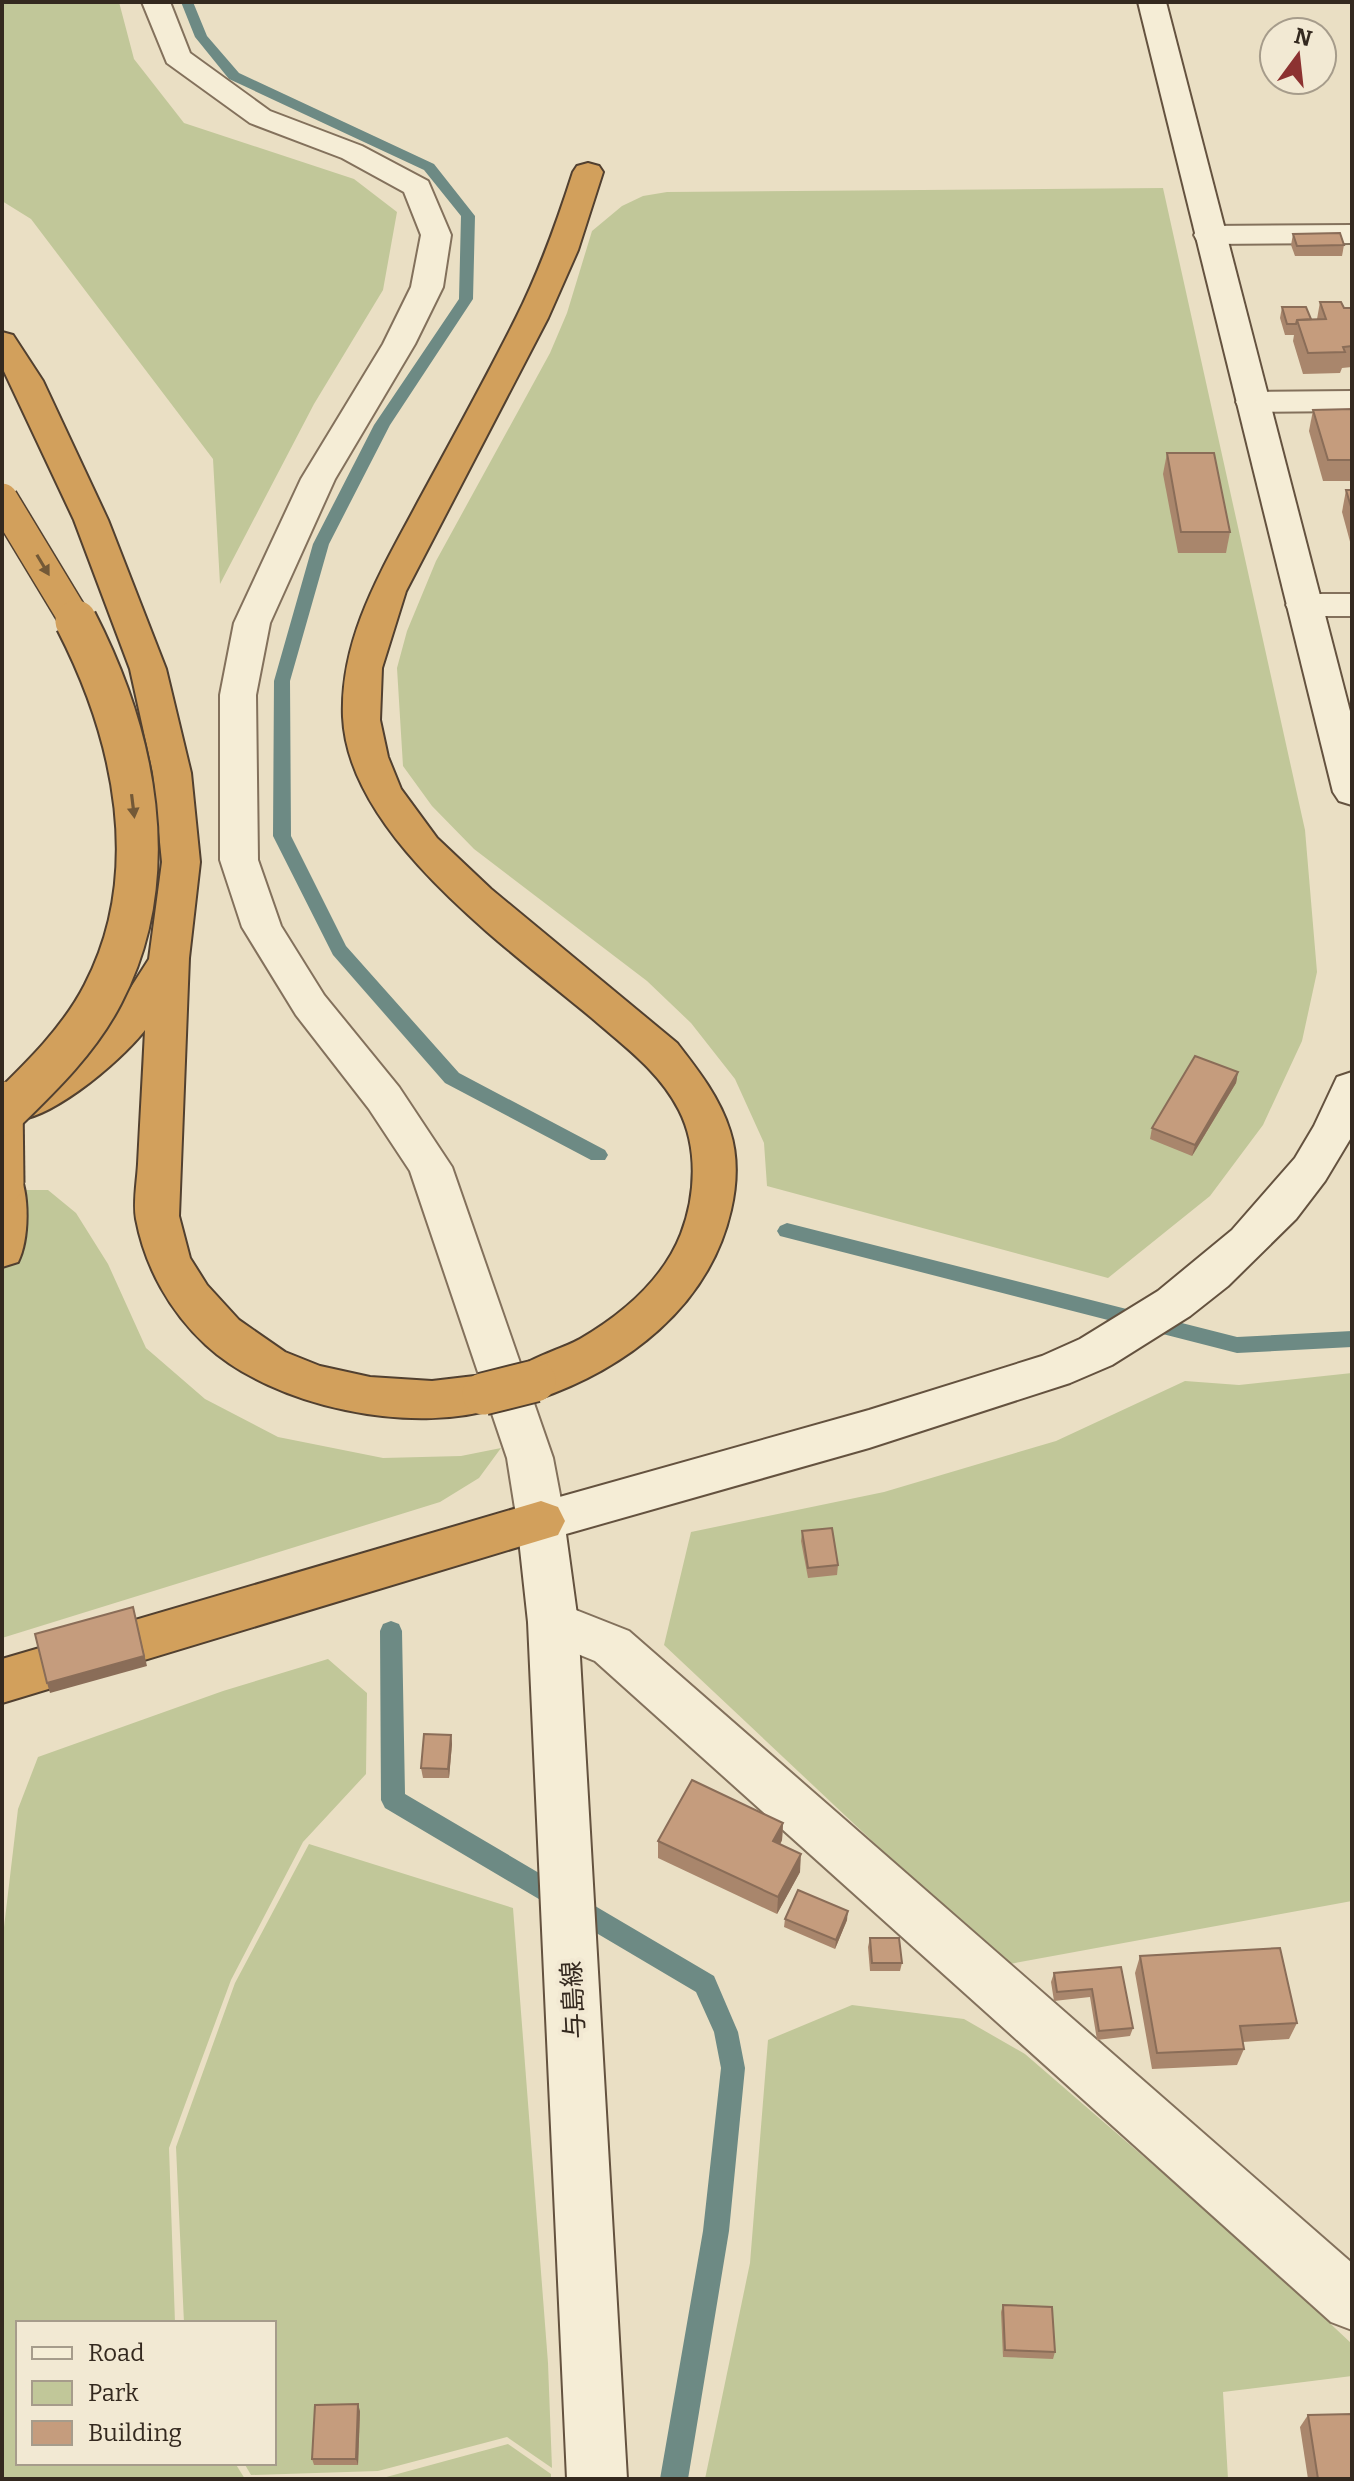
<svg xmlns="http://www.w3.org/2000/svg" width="1354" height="2481" font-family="Bitter,'Noto Sans JP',serif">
  <rect width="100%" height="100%" fill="#eadfc4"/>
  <g fill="#c1c799">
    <polygon points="2,2 119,2 134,59 184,123 354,179 397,212 383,290 314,404 220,584 213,459 31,219 2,201"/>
    <polygon points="1163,188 1305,830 1317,972 1302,1041 1263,1125 1210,1196 1108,1278 767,1186 764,1143 735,1079 691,1023 647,981 474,849 432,806 403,766 397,668 407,631 436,561 550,353 567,313 592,231 622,206 643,196 667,192"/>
    <polygon points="2,1190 48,1190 76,1213 108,1264 146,1348 205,1399 278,1437 383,1458 461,1456 501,1448 479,1478 440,1502 2,1638"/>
    <polygon points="1352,1373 1352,1901 1004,1965 664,1645 691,1532 884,1492 1056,1441 1185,1381 1239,1385"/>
    <polygon points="328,1659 367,1693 366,1774 303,1842 231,1980 169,2148 175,2323 18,2323 18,2463 235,2463 245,2479 2,2479 2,1944 18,1809 38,1757 223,1691"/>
    <polygon points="309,1844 513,1908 548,2363 552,2468 507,2437 378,2471 251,2475 244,2463 274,2463 274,2323 184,2323 176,2147 235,1983"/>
    <polygon points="852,2005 964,2019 1025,2054 1254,2252 1352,2344 1352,2376 1223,2392 1228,2479 705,2479 750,2263 768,2040"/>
    <polygon points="508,2444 551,2474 551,2479 379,2479"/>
  </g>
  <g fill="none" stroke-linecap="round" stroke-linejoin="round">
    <g fill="#6d8a84" fill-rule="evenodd">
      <polygon points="181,2 193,2 207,36 239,73 434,164 475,216 473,299 390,425 329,544 290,681 291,836 346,946 459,1073 605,1150 608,1155 605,1160 591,1160 445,1083 333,955 273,836 274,681 313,544 374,425 459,299 461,216 424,170 229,79 195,37"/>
      <polygon points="787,1223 1237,1337 1352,1331 1352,1347 1237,1353 780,1236 777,1231 780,1226"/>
      <polygon points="391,1621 399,1624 402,1631 405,1794 714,1976 738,2032 745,2068 729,2231 688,2479 660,2479 703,2231 721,2068 714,2032 696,1992 385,1808 381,1800 380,1631 383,1624"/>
    </g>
    <g stroke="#83715c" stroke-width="4">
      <g id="street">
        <polygon points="142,2 170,2 190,53 270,111 362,146 428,181 451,235 443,287 415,344 335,479 270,623 256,695 258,860 281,926 324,995 399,1087 452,1167 553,1458 565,1521 558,1535 541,1541 524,1535 517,1521 507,1458 410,1171 369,1109 296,1015 242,927 220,860 220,695 234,623 301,479 383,344 411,287 421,235 404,192 342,158 250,123 167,63"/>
        <polygon points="1352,225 1352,243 1209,244 1198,242 1194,235 1198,228 1209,226"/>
        <polygon points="1352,391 1352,411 1252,412 1240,409 1236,402 1240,395 1252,392"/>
        <polygon points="1304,594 1352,594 1352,616 1304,616 1291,613 1286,605 1291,597"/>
        <polygon points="553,1601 629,1631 1352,2263 1352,2330 1331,2322 595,1661 536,1637 528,1622 536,1607"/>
      </g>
    </g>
    <g stroke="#64523f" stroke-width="4">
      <g id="secondary">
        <polygon points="1138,2 1166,2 1352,719 1352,805 1339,801 1333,792"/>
        <polygon points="1352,1072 1352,1136 1325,1181 1296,1219 1228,1286 1190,1316 1112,1365 1070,1383 869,1448 566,1534 578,1622 627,2479 567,2479 528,1622 517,1521 524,1507 869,1410 1042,1356 1080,1339 1158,1291 1232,1230 1295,1158 1314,1126 1337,1077"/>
      </g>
    </g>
    <g stroke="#514030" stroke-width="4">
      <g id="highway">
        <path d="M 588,163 L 599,166 L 603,172 L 578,250 L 548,318 L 406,591 L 382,668 L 380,720 L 388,757 L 401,789 L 437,838 L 491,889 L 677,1043 C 698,1070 720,1098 730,1131 C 738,1156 737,1184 731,1210 C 709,1307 626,1369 535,1400 L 519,1394 L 512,1381 C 514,1377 515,1371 519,1368 C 528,1359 566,1347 580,1339 C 621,1315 663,1280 681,1234 C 696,1195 698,1147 679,1110 C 659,1071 625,1047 593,1019 C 508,948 348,836 343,717 C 340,637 382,570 418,502 C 451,441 485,380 516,318 C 540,270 557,222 573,172 L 577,166 Z"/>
        <path d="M 2,332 L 13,335 L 43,381 L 108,520 L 166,669 L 191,773 L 200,862 L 189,958 L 179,1216 L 190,1258 L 207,1285 L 239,1320 L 285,1352 L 320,1366 L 370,1377 L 432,1381 L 483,1375 L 499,1381 L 506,1394 L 499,1407 C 413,1436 273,1407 206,1345 C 170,1312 145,1267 136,1219 C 133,1202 137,1182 138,1164 C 140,1120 143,1075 145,1030 C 122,1060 41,1131 2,1119 L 2,1094 L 70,1055 L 89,1040 L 121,1003 L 149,959 L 162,862 L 153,773 L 130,669 L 74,520 L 2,367 Z"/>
        <path d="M 3,1166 L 18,1171 C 30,1193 29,1240 18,1262 L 2,1267 Z"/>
        <polygon points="541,1501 558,1507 565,1521 558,1535 2,1703 2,1659"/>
      </g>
    </g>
    <use href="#street" fill="#f5edd6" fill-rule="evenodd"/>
    <use href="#secondary" fill="#f5edd6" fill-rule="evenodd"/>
    <use href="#highway" fill="#d2a05c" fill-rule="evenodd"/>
    <g stroke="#514030" stroke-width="34" stroke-linecap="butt">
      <polyline id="highway-bridge-far1" points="2,499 77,623"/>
    </g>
    <g stroke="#514030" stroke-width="45" stroke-linecap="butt">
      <g id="highway-bridge">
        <polyline points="2,1102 3,1183"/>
        <path d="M 2,1115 C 39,1079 79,1041 103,994 C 165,875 135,736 76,621"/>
        <polyline points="483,1394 535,1381"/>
      </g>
    </g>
    <use href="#highway-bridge-far1" stroke="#d2a05c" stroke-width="31"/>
    <use href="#highway-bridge" stroke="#d2a05c" stroke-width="41"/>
  </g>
  <g fill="#a9866c">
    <polygon points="273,2 297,2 296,4 274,4"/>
    <polygon points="1293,234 1344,245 1342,256 1295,256 1291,245"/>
    <polygon points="1320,302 1344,308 1352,308 1352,367 1342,368 1340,373 1303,374 1293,341 1294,335 1285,335 1280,318 1282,307 1311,319 1317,319"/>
    <polygon points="1352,409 1352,481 1323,481 1309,431 1313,410"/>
    <polygon points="1167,453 1230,532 1226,553 1178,553 1163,474"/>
    <polygon points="1346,490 1352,490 1352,549 1342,512"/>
    <polygon points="1238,1072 1236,1083 1192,1156 1150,1139 1152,1128"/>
    <polygon points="802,1531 838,1565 837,1575 808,1578 801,1541"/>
    <polygon points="451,1735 452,1744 449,1778 423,1778 421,1768"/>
    <polygon points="783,1823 782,1840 780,1845 800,1872 777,1914 658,1858 658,1841"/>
    <polygon points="785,1919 847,1920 835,1949 784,1927"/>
    <polygon points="870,1938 902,1963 900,1971 870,1971 868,1947"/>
    <polygon points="1140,1956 1297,2023 1289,2039 1243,2042 1244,2049 1237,2065 1152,2069 1135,1973"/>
    <polygon points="1121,1967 1133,2028 1130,2036 1097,2040 1090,1997 1054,2001 1051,1982 1054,1973"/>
    <polygon points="1003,2305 1055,2352 1053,2359 1003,2357 1001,2312"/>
    <polygon points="360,2411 358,2465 314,2465 312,2459"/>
    <polygon points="1308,2415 1352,2479 1308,2479 1300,2427"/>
  </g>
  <g fill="#8a6d58">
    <polygon points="1238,1072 1236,1083 1192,1156 1195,1145"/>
    <polygon points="133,1607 147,1666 50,1693 47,1683"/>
    <polygon points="451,1735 452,1744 449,1778 448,1769"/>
    <polygon points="783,1823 782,1840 772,1859 773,1841"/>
    <polygon points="801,1854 800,1872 777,1914 778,1897"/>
    <polygon points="848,1911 847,1920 835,1949 836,1940"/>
    <polygon points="358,2404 360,2411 358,2465 356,2459"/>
  </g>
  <g fill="#c59c7d" stroke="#8a6d58" stroke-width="2">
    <polygon points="1340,233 1344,245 1297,246 1293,234"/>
    <polygon points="1320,302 1341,302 1344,308 1352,308 1352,346 1343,347 1345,352 1308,353 1297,320 1326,319"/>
    <polygon points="1282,307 1306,307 1311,319 1297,320 1296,324 1287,324"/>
    <polygon points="1352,409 1352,460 1328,460 1313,410"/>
    <polygon points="1167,453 1214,453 1230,532 1181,532"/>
    <polygon points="1346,490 1352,490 1352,510"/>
    <polygon points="1195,1056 1238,1072 1195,1145 1152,1128"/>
    <polygon points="832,1528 838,1565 808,1568 802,1531"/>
    <polygon points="133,1607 144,1656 47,1683 35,1634"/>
    <polygon points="424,1734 451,1735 448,1769 421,1768"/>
    <polygon points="692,1780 783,1823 773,1841 801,1854 778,1897 658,1841"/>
    <polygon points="798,1890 848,1911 836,1940 785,1919"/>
    <polygon points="870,1938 899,1938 902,1963 872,1963"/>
    <polygon points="1280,1948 1297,2023 1240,2026 1244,2049 1157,2053 1140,1956"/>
    <polygon points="1121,1967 1133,2028 1099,2031 1092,1989 1057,1992 1054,1973"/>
    <polygon points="1003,2305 1052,2307 1055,2352 1005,2350"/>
    <polygon points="358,2404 356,2459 312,2459 315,2405"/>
    <polygon points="1352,2414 1352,2479 1318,2479 1308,2415"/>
  </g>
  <defs><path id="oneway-solid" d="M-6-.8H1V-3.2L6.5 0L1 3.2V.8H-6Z" transform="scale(2)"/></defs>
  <g fill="#735937">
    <use href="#oneway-solid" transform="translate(43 565) rotate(59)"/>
    <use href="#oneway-solid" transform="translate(133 806) rotate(83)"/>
  </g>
  <g text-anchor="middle" stroke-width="8" stroke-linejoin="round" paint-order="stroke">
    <g font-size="26" fill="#34291f" stroke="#f2e9d3">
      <text transform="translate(573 2000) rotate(-93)" y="9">与島線</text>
    </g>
  </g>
  <rect width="1354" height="2481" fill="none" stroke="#34291f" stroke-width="8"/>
  <rect x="16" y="2321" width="260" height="144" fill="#f2e9d3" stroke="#a69c8b" stroke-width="2"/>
  <rect x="32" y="2347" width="40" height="12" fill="#f5edd6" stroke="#a69c8b" stroke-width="2"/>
  <text x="88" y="2361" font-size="24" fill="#34291f">Road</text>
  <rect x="32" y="2381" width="40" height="24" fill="#c1c799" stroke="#a69c8b" stroke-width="2"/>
  <text x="88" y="2401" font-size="24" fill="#34291f">Park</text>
  <rect x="32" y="2421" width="40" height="24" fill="#c59c7d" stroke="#a69c8b" stroke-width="2"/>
  <text x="88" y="2441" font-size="24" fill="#34291f">Building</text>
  <g transform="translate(1298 56) rotate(15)"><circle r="38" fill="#f2e9d3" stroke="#a69c8b" stroke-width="2"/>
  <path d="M0-6L14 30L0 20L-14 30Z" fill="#8c3231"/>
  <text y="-12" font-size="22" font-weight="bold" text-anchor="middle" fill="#34291f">N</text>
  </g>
</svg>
